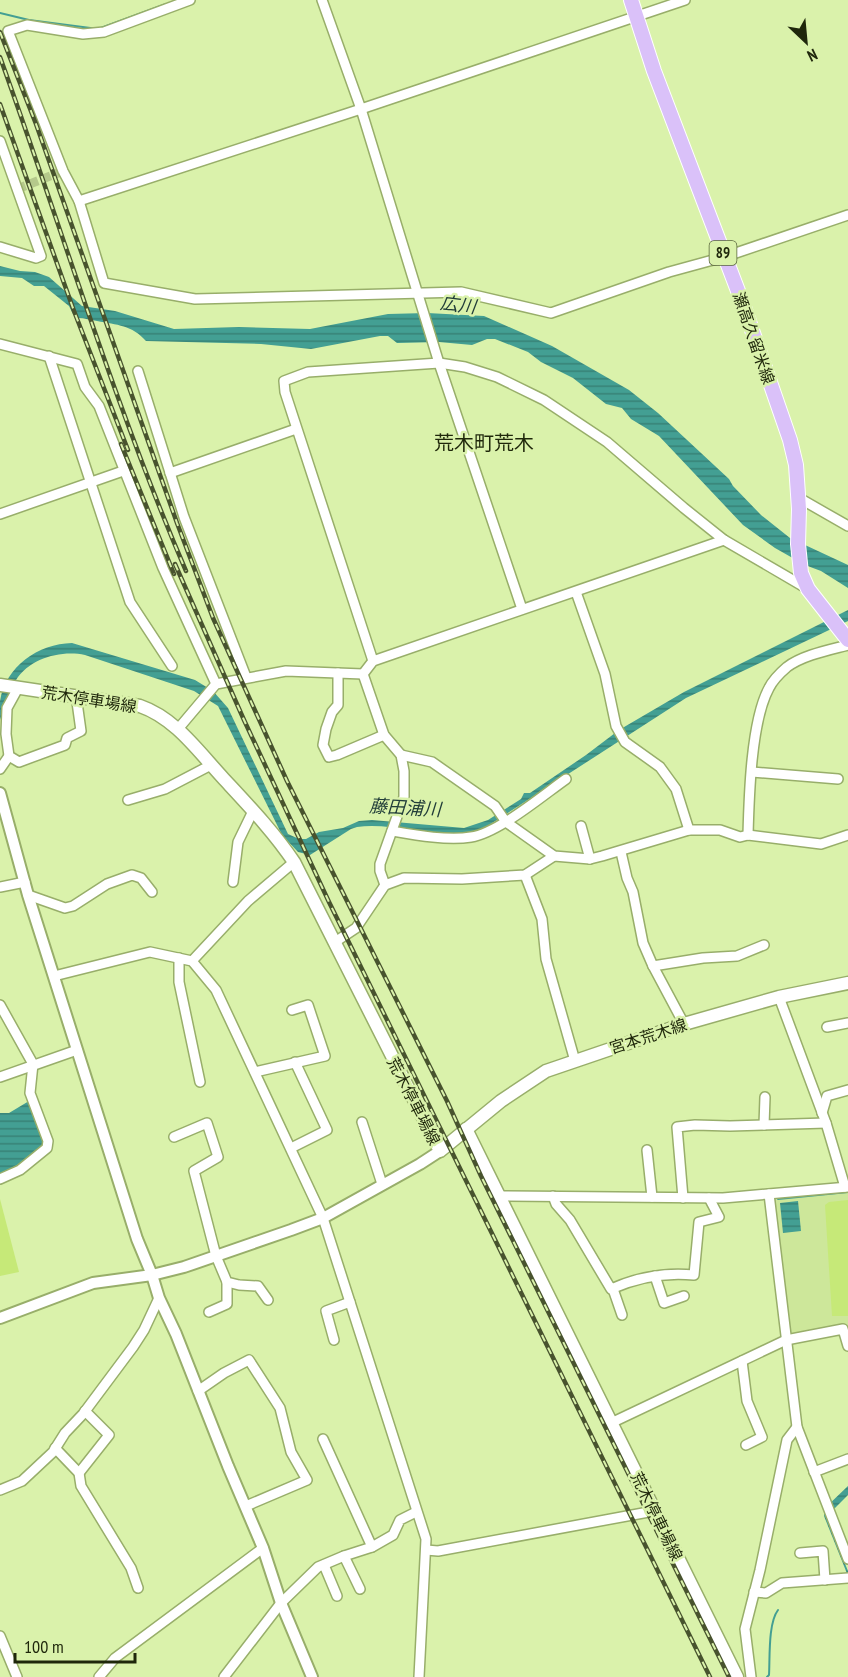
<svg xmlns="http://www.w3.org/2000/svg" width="848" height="1677" font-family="'PT Sans Narrow','Noto Sans JP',sans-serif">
  <defs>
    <pattern id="water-rules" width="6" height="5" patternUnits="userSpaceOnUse" patternTransform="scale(1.5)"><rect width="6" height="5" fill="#439f93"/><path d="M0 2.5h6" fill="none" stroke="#378276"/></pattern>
  </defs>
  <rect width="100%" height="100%" fill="#daf2ab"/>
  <polygon fill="#cde79a" points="848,1193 848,1336 846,1324 790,1334 774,1200"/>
  <g fill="#c6e978">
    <polygon points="0,1199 19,1272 0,1276"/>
    <polygon points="848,1200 848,1316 832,1316 825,1205 829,1202"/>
  </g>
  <g fill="url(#water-rules)">
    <path d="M 0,266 L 20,271 L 35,272 L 49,277 L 82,306 L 115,311 L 174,329 L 239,327 L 310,329 L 388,314 L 427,313 L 484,316 L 552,346 L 629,390 L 658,413 L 729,479 L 733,486 L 761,515 L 790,538 L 848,565 L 848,588 L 821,571 L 805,565 L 775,548 L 743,525 L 659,436 L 631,419 L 622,408 L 606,404 L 573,378 L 541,362 L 528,352 L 495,339 L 487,339 L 472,345 L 439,342 L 397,343 L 388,336 L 380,336 L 311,349 L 261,344 L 146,341 C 132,325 117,325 97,321 C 90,320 85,318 78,318 L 73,314 L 69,306 L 44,286 L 34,286 L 22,278 L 0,276 Z"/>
    <path d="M 848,610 L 848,621 L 686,698 L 483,829 C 445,844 396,821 357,827 L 351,829 L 310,855 L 298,852 L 282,835 L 218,706 L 194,691 L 85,655 C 61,650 30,658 16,680 C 11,688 4,710 0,720 C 0,714 0,707 0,701 C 6,666 38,644 72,643 L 195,680 L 213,691 L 228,708 L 288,834 L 299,839 L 306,839 L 319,832 L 343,828 L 359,821 L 372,820 L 464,828 L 488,820 L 521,799 L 524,793 L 530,793 L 586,755 L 619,730 L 684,692 Z"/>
    <polygon points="29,1101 47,1141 29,1159 0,1174 0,1113 9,1113"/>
    <polygon points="798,1201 801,1231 783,1233 780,1203"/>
    <polygon points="848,1486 848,1495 826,1517 848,1571 848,1576 824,1516 825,1508"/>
  </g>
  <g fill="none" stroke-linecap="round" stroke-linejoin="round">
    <g stroke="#439f93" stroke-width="2">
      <polyline points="0,13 29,20 98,29 166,4"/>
      <polyline points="778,1199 848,1192"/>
      <path d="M 767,1677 L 769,1675 C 770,1658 768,1623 778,1610"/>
    </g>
    <polyline stroke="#b5c98b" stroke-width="9" stroke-dasharray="9 4.5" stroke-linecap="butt" points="17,189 63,171"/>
    <g stroke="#98ae6a" stroke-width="12">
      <g id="minor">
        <polyline points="190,0 104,32 83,34 27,25 8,31 63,171 79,201 104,283 195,299 461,292 551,313 669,272 724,257 848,215"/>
        <polyline points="322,0 361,109 439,363 522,609"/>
        <polyline points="0,141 41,256 36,258 0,247"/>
        <polyline points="79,201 361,109 685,0"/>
        <polyline points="0,344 77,364 85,387 99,406 163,568 216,684"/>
        <polyline points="49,356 130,602 172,666"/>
        <polyline points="138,371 184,517 246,677"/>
        <polyline points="170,473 296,429"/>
        <polyline points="799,498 848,526"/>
        <polyline points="0,514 123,471"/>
        <polyline points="576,592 605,674 616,726 625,742 660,767 676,789 689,830"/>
        <polyline points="373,661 285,392 284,381 308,372 439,363 465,367 497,377 544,400 607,442 684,508 724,540 808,589"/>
        <polyline points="338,673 338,705 332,712 326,729 323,745 329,757 337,755 384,735"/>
        <polyline points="363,674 373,661 724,540"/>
        <polyline points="363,674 384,735 401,755 404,771 404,797 380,864 380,871 385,885"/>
        <polyline points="18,688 7,708 6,734 9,756 19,762 65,745 67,738 81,731 76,695"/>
        <polyline points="178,729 216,684 286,671 363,674"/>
        <polyline points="401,755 432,762 495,806 506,822 554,856 590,859 602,856 689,830 720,830 740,837 748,835 821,844 848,835"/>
        <polyline points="0,769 9,756"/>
        <polyline points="752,772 838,779"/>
        <polyline points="128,800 165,789 211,765"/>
        <polyline points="581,826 590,859"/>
        <path d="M 392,831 C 415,835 448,841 471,837 C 498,833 542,796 566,779"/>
        <path d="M 748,835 C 749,797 751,721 769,688 C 773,680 780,673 787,667 C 803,655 829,650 848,645"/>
        <polyline points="621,852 627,878 633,892 643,943 653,966 684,1024"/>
        <polyline points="525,875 542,919 546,959 575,1061"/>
        <polyline points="233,882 238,842 253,811"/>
        <polyline points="0,887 25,882"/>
        <polyline points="28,895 65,908 73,906 107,884 132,875 141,878 152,892"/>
        <polyline points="335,942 356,928 385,885 404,878 462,879 525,875 554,856"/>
        <polyline points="179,958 179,982 200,1082"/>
        <polyline points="192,961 248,901 294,862"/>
        <polyline points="653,966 703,958 737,956 764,945"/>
        <polyline points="54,976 150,952 192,961 216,990 323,1218 426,1539 419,1677"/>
        <polyline points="779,997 826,1123 845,1187"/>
        <polyline points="0,1005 33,1064 30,1093 48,1141 47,1148 20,1170 0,1179"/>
        <polyline points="827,1027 848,1023"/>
        <polyline points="255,1072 325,1056 308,1005 292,1010"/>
        <polyline points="0,1077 77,1050"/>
        <polyline points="822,1113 827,1096 848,1090"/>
        <polyline points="362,1122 382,1184"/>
        <polyline points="764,1125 765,1097"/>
        <polyline points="174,1137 207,1123 218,1157 194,1171 216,1256 227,1282 239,1285 258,1286 268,1300"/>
        <polyline points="291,1148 327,1130 295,1062"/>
        <polyline points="647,1150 652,1197"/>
        <polyline points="769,1194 797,1427 848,1559"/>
        <polyline points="498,1196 723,1198 848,1187"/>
        <path d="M 553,1196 L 556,1204 L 570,1220 L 611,1289 C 638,1277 665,1272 694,1275 L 699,1222 L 719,1217 L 709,1198"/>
        <polyline points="683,1198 677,1127 695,1125 730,1126 826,1123"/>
        <polyline points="655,1276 664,1303 684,1296"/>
        <polyline points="613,1289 622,1315"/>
        <polyline points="209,1312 227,1304 227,1282"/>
        <polyline points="334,1340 326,1311 350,1302"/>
        <polyline points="742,1361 747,1401 762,1437 746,1445"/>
        <polyline points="198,1391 224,1373 249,1360 280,1408 291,1452 307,1480 246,1506"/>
        <polyline points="611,1423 786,1340 843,1329 848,1346"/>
        <polyline points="323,1439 372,1547"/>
        <polyline points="55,1448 79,1473 81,1486 131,1568 138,1588"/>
        <polyline points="814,1472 848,1459"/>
        <polyline points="79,1473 109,1435 85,1411"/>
        <polyline points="0,1490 22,1481 53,1452 65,1433 83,1414 133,1347 144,1330 159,1298"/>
        <polyline points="426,1550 438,1551 654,1511"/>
        <polyline points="800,1553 823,1551 825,1580"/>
        <polyline points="344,1556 360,1589"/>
        <polyline points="324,1565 337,1596"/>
        <polyline points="754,1592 766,1593 782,1583 848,1578"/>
        <polyline points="0,1636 17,1677"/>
        <polyline points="99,1677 115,1658 263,1548"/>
        <polyline points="224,1677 281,1603 318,1567 344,1556 372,1547 393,1535 400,1520 416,1512"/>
        <polyline points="751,1677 745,1629 760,1570 787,1440 797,1427"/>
      </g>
    </g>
    <g stroke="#98ae6a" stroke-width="14">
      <g id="tertiary">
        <polyline points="0,793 28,895 137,1239 152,1275 159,1298 176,1334 228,1466 263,1548 281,1603 312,1677"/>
        <polyline points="0,1318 93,1283 152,1275 184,1267 291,1230 323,1218 420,1164 440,1151"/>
      </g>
    </g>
    <g stroke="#98ae6a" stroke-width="15">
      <g id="secondary">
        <path d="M 0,685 L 140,706 C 175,718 198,751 223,778 C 248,805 273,831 294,862 L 440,1151 L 501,1101 L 546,1071 L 684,1024 L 779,997 L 848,983"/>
        <polyline points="466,1129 737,1677"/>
      </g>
    </g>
    <g stroke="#fff" stroke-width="16">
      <polyline id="primary" points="631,0 654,71 743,304 790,440 796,465 799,509 798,544 801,573 808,589 848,640"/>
    </g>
    <use href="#minor" stroke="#fff" stroke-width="9"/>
    <use href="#tertiary" stroke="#fff" stroke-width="10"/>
    <use href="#secondary" stroke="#fff" stroke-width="12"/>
    <use href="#primary" stroke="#dac1f9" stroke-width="14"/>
    <g stroke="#48532e" stroke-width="4.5">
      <g id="rail">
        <polyline points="0,32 36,124 177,523 213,618 287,781 447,1101 481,1176 729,1677"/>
        <path d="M 0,57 C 62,229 114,404 186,571"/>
        <polyline points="0,104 74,311 128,450"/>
        <polyline points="121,444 174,574"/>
        <polyline points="175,564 244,720 329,902 710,1677"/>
      </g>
    </g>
    <use href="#rail" stroke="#daf2ab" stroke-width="2" stroke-dasharray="7" stroke-linecap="butt"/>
  </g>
  <g text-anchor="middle" stroke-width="5" stroke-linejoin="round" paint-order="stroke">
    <rect fill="#daf2ab" stroke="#57643b" stroke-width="1.5" x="709.5" y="241" width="27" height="24" rx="4.5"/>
    <g font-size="15" font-weight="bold" fill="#1f270b">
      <text x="723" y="258">89</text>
    </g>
    <g font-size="16" fill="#1f270b" stroke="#daf2ab">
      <text transform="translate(754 338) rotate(71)" y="6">瀬高久留米線</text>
      <text transform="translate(89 699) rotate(9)" y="6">荒木停車場線</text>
      <text transform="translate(648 1036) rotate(-18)" y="6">宮本荒木線</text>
      <text transform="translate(414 1101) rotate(63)" y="6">荒木停車場線</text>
      <text transform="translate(657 1516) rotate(64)" y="6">荒木停車場線</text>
    </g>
    <g font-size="18" font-style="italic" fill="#213d39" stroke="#daf2ab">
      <text transform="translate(458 305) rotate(7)" y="6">広川</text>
      <text transform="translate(405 808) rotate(3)" y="6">藤田浦川</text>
    </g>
    <g font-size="20" fill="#1f270b" stroke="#daf2ab">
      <text x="484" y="450">荒木町荒木</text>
    </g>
  </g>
  <g transform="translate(806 42) rotate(154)" stroke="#daf2ab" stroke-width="4.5" paint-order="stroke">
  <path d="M0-4.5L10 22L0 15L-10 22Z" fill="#1f270b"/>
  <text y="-9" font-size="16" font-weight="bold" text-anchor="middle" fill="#1f270b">N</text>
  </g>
  <path d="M15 1653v9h120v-9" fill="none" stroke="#1f270b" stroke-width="3"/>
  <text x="24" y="1653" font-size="18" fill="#1f270b" stroke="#daf2ab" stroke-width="4.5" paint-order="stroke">100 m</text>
</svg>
